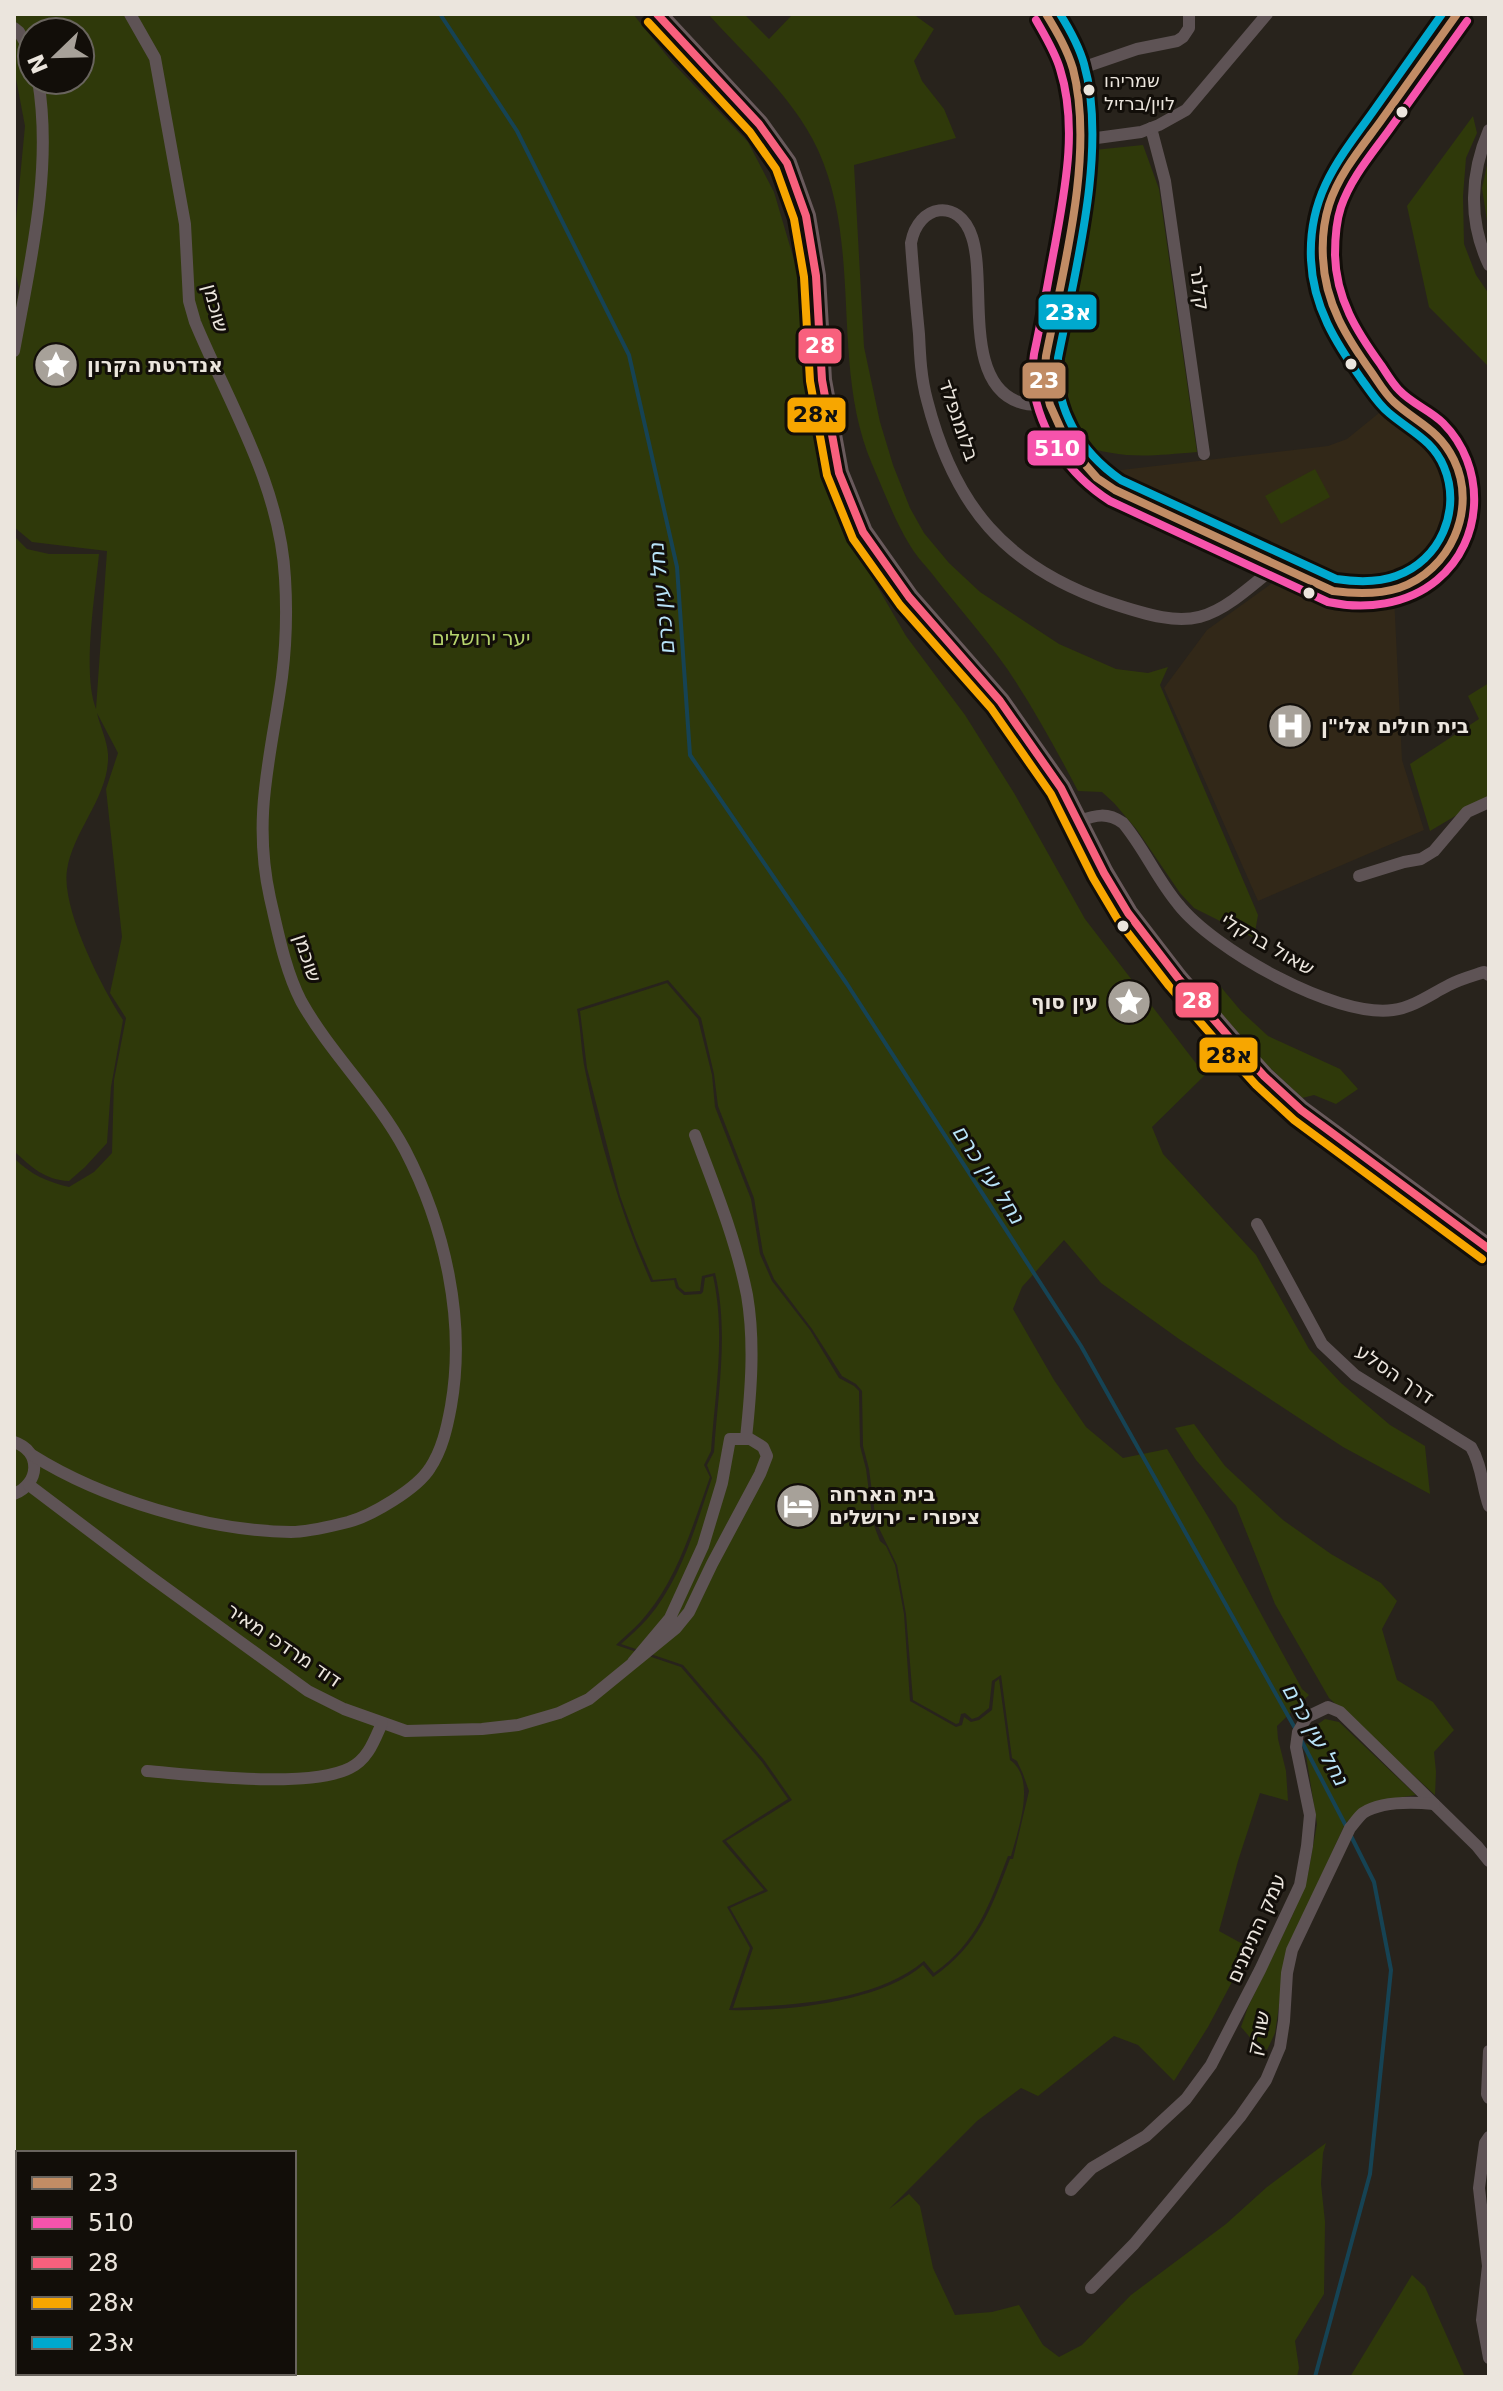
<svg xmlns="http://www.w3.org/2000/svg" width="1503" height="2391" font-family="'DejaVu Sans',Heebo,sans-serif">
  <rect width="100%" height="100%" fill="#28231c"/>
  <g fill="#322818">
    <polygon points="1395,400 1428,431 1450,471 1453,492 1451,514 1438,549 1420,567 1399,579 1358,585 1335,582 1107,476 1121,470 1328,446 1347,439"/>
    <polygon points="1278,579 1333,600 1361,603 1394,596 1402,760 1424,830 1258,901 1164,688 1207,630"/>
  </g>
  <g fill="#2f390a" fill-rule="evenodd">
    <path d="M 14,14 L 633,14 L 672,62 L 748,142 L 774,192 L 802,287 L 807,364 L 823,458 L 851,541 L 906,636 L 965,715 L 1014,793 L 1085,919 L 1205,1075 L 1152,1127 L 1163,1154 L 1256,1255 L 1309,1349 L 1341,1383 L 1390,1425 L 1425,1446 L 1430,1494 L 1343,1447 L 1179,1339 L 1101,1283 L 1064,1240 L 1022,1287 L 1013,1309 L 1054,1380 L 1086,1427 L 1123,1458 L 1167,1449 L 1210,1520 L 1302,1689 L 1309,1695 L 1277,1726 L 1278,1739 L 1286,1771 L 1288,1801 L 1260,1793 L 1238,1861 L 1219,1931 L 1250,1948 L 1208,2027 L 1174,2081 L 1138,2045 L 1114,2036 L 1038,2096 L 1021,2088 L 977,2121 L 889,2209 L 909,2194 L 920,2206 L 933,2268 L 955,2315 L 992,2312 L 1019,2305 L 1043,2345 L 1059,2357 L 1082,2345 L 1131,2295 L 1226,2224 L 1267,2187 L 1326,2143 L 1323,2153 L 1321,2184 L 1325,2222 L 1324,2294 L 1295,2341 L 1299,2368 L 1297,2377 L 14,2377 L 14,2359 L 18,2353 L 18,2373 L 294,2373 L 294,2153 L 18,2153 L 18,2309 L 14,2307 L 14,1158 C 30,1174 47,1182 69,1187 L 94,1172 L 112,1153 L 114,1080 L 126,1018 L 110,993 L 122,937 L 106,789 L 118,753 L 97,713 C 100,726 107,740 108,754 C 110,796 73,830 67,870 C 61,908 102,988 123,1020 L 111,1087 L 107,1143 L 85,1167 L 69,1181 C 45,1180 31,1167 14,1151 L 14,536 L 27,549 L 49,554 L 99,554 C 95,595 82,673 96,709 L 107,551 L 32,542 L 14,527 L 14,319 L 19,288 L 16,276 L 14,286 L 14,241 L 25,126 L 14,68 ZM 32,32 L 80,32 L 80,80 L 32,80 ZM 668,980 L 701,1018 L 714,1074 L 718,1106 L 754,1198 L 763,1253 L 774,1279 L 812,1329 L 842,1376 L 856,1384 L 862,1391 L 863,1446 L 869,1469 L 876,1522 L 897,1565 L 906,1614 L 913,1700 L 956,1724 L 959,1723 L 961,1714 L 965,1713 L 972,1719 L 978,1717 L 989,1708 L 992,1681 L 1001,1675 L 1012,1758 L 1017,1761 L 1023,1774 L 1029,1791 L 1013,1859 L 1010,1859 C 991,1909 979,1945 933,1977 L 923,1965 C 881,2002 784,2012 729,2010 L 750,1948 L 727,1907 L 764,1890 L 722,1841 L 788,1799 L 762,1762 L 681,1667 L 616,1645 C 626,1635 638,1626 647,1614 C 679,1575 693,1524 710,1477 L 704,1465 L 711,1451 C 715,1393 726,1334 713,1276 L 705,1278 L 703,1292 L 701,1294 L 684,1295 L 676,1288 L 674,1280 L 651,1282 C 621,1215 600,1143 585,1070 C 581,1050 581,1029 577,1009 Z"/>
    <path d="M 708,14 L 744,14 L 769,39 L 793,14 L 913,14 L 934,29 L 914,61 L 922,81 L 944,109 L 956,138 L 854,165 L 864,347 L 880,422 L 893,465 L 910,508 L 924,533 L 949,563 L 980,592 L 1059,644 L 1116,669 L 1148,673 L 1168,667 L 1160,685 L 1258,915 L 1254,938 L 1194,908 L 1180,893 L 1137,830 L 1114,803 L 1102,792 L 1078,791 C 1056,749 1034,709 1008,670 C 985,637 958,607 933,575 C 926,566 917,557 911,547 C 895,522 884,491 872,464 C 830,365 863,249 818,150 C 794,98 746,56 708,14 Z"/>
    <polygon points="1473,116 1477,133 1466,158 1463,196 1464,244 1476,275 1489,294 1489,367 1429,307 1407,206"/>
    <path d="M 1143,145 L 1159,189 L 1197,452 C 1149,456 1121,460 1075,443 L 1058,405 L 1053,381 L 1055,338 L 1094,150 Z"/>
    <polygon points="1489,156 1489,234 1482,188"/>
    <polygon points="1315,469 1330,497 1281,524 1265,496"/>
    <polygon points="1489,683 1489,796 1430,831 1410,764 1479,719 1468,696"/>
    <polygon points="1192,980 1215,980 1241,1011 1268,1036 1340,1069 1358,1089 1336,1104 1314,1095 1302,1098 1265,1063"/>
    <path d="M 667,983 L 698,1019 L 712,1075 L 715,1107 L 751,1199 L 760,1254 L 772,1281 L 810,1330 L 839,1378 L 854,1386 L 859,1391 L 860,1446 L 866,1469 L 873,1523 L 880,1541 L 886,1546 L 895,1565 L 904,1614 L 910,1701 L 956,1727 L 962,1725 L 964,1717 L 971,1722 L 979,1720 L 992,1710 L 995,1682 L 999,1679 L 1010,1760 C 1037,1779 1018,1830 1011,1856 L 1008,1856 C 990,1903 977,1943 934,1973 L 924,1961 C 875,2002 793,2005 733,2008 L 753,1948 L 730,1908 L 768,1891 L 726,1841 L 792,1800 L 764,1760 L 683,1665 L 621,1644 C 630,1636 639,1628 648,1618 C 681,1580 696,1525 712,1478 L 707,1465 L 714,1452 C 718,1392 729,1332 715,1273 L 702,1276 L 700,1291 L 685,1292 L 679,1287 L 676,1278 L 653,1280 L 636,1240 L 620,1196 L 587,1068 L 580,1011 Z"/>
    <polygon points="1194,1424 1225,1466 1283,1520 1331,1554 1381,1583 1397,1601 1382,1629 1397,1680 1433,1702 1454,1730 1434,1752 1436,1772 1435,1795 1329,1698 1275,1604 1236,1506 1196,1460 1175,1428"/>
    <polygon points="1325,1719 1339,1722 1416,1795 1396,1798 1360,1809 1345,1824 1287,1951 1275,2033 1267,2050 1254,2042 1241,2027 1248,2007 1294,1912 1308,1874 1317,1824 1305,1749 1310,1730"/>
    <polygon points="1412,2275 1425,2287 1465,2377 1350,2377"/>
  </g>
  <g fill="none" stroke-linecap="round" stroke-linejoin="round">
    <g stroke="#164354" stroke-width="4">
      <polyline points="440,14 517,131 629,355 677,567 690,755 847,984 1081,1346 1296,1730"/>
      <polyline points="1300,1738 1346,1826"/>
      <polyline points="1315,2377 1370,2174 1391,1970 1374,1882 1350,1834"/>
    </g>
    <g stroke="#5e5355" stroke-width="12">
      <path d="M 1046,14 C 1095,81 1082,164 1068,240 C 1061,279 1054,317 1046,356 L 1044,381 L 1050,405 L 1068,445 L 1084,465 L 1097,478 L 1115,490 L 1333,591 C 1369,597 1407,593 1435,566 C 1473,529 1472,468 1434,431 C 1421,419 1402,411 1390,398 C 1382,389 1376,378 1369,369 C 1342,334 1325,304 1323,259 C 1323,242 1324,221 1329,205 C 1339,174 1361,148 1380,122 C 1405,86 1431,50 1457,14"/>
      <polyline points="14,28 19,32 32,54"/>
      <polyline points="1073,71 1137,49 1177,41 1183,37 1189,28 1189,14"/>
      <polyline points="1151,128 1165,181 1204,454"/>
      <path d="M 1489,130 C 1470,174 1468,221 1489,265"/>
      <polyline points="1082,140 1141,132 1159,125 1186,110 1267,14"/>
      <path d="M 14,351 C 30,263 53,169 38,80"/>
      <path d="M 1050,405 C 1040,405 1028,406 1019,402 C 962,382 987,282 972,237 C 959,197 918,204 911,243 C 913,273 916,303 919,334 C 920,356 921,378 927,400 C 954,506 1005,566 1108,602 C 1197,632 1207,624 1277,565"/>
      <path d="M 1079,821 C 1096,815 1107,812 1123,823 C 1144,848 1157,879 1178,904 C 1213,949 1335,1018 1393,1010 C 1414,1007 1431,994 1449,985 C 1460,979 1472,976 1484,972 L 1489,975"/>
      <polyline points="1359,876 1404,862 1421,859 1434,851 1467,812 1489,802"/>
      <path d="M 695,1135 C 715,1188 736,1240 747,1295 C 755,1342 751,1391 746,1438"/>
      <path d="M 1257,1224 L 1322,1344 L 1355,1375 L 1471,1447 C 1482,1465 1482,1487 1489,1506"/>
      <path d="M 14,1442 C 42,1451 40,1484 14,1494"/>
      <path d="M 32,1455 C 102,1499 208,1531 291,1532 C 309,1532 331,1526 348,1522 C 371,1516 417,1489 430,1468 C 442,1450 447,1428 451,1406 C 466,1320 445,1227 405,1150 C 376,1096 330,1053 301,1001 C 285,970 278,932 270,898 C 252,816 271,757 282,677 C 286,645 287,610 285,578 C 280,485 230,406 195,322 L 189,301 L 185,224 L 155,58 L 130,14"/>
      <polyline points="29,1485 148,1575 308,1691 344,1709 406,1731 482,1729 518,1725 559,1713 589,1699 676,1628 689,1612 712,1564 760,1474 767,1456 763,1447 750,1439 730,1439 722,1483 703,1546 670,1618 633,1662"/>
      <path d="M 147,1771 C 196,1775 308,1789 350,1768 C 368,1759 374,1741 382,1723"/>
      <polyline points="1489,2051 1487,2094 1489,2098"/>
      <polyline points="1489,2137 1485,2143 1479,2188 1488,2266 1482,2320 1489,2358"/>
      <polyline points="1071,2190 1092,2168 1146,2136 1186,2099 1211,2065 1260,1970 1300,1885 1307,1846 1310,1815 1296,1747 1298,1732 1307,1717 1328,1707 1340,1712 1477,1846 1489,1861"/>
      <path d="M 1091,2288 L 1134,2244 L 1240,2117 L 1266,2080 L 1280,2047 L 1284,2021 L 1287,1973 L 1292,1950 L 1350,1828 C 1354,1824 1358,1817 1363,1813 C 1382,1801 1413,1802 1434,1804"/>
    </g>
    <polyline stroke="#695a5c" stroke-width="20" points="657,14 759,124 787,163 806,216 816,276 822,380 839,473 863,532 909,597 1000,701 1061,788 1104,873 1128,913 1178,978 1235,1044 1264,1076 1301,1110 1489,1249"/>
    <g stroke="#120e09" stroke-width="14">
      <path id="bus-1" d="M 1046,14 C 1057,32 1067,49 1073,69 C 1095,153 1063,271 1046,356 L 1044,381 L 1050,405 L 1068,445 L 1097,478 L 1115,490 L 1333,591 C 1355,594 1377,595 1399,588 C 1450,571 1478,509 1454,460 C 1439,429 1417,423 1394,402 C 1385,394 1379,383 1372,373 C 1347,338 1325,304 1323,258 C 1322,241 1324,221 1329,205 C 1339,174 1361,148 1380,122 C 1406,86 1431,50 1457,14"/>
    </g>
    <g stroke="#120e09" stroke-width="14">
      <path id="bus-2" d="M 1036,20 C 1045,36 1055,52 1060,69 C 1078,126 1065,189 1055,245 C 1048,281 1042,318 1034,354 C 1033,364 1031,375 1033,385 C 1040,433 1069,475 1110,501 L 1328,602 C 1365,610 1407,605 1437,580 C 1485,540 1486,466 1443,423 C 1430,410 1412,404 1399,390 C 1392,383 1387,374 1381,365 C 1357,332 1336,299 1335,255 C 1335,240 1336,222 1341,207 C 1351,178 1371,155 1389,130 C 1415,94 1441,57 1467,21"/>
    </g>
    <g stroke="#120e09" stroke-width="14">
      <polyline id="bus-3" points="657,14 759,124 787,163 806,216 816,276 822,380 839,473 863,532 909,597 1000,701 1061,788 1104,873 1128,913 1178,978 1235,1044 1264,1076 1301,1110 1489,1249"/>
    </g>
    <g stroke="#120e09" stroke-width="14">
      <polyline id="bus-4" points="648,22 750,132 776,169 794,219 804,277 810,381 827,475 853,539 900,605 991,708 1051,794 1093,878 1118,920 1169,986 1226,1052 1256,1085 1294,1120 1482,1259"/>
    </g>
    <g stroke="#120e09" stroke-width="14">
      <path id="bus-5" d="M 1060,14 C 1070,30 1079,46 1084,64 C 1108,148 1075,272 1058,358 C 1054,408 1080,452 1121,480 L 1336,579 C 1356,582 1377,583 1396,576 C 1440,561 1462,510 1444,467 C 1433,440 1410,431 1389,413 C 1378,404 1371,392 1362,380 C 1336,343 1313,307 1311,260 C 1308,197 1337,161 1372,113 C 1395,80 1419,47 1442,14"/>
    </g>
    <use href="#bus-1" stroke="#c18c65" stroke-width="8"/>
    <use href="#bus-2" stroke="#f653ac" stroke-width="8"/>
    <use href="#bus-3" stroke="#f8607d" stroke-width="8"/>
    <use href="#bus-4" stroke="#f7a600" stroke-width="8"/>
    <use href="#bus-5" stroke="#00a9ce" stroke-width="8"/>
  </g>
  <defs>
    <g id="sight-disc" transform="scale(2.3)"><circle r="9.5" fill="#a7a199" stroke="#120e09"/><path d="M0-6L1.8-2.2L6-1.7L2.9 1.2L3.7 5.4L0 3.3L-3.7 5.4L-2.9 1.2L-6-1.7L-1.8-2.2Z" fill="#fff"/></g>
    <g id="hospital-disc" transform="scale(2.3)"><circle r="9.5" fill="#a7a199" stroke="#120e09"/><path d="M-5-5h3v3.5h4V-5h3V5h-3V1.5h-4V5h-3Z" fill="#fff"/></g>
    <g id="hotel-disc" transform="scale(2.3)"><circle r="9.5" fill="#a7a199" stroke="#120e09"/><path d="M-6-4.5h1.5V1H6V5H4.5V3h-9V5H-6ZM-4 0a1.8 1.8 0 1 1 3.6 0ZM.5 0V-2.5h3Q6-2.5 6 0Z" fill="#fff"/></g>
  </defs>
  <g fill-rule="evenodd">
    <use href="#sight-disc" x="56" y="365"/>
    <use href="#hospital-disc" x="1290" y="726"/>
    <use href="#sight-disc" x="1129" y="1002"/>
    <use href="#hotel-disc" x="798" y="1506"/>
  </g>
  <g fill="#ebe5dd" stroke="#120e09" stroke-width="3">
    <circle cx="1089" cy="90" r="7"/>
    <circle cx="1402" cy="112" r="7"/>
    <circle cx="1351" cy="364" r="7"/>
    <circle cx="1309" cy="593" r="7"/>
    <circle cx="1123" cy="926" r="7"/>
  </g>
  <g text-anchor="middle" stroke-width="6" stroke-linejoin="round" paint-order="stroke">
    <g font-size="18" fill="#ebe5dd" stroke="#120e09" text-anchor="start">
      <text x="1104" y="87">שמריהו<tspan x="1104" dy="23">לוין/ברזיל</tspan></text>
    </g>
    <g font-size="20" fill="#ebe5dd" stroke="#120e09">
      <text transform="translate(1200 288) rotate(82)" y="7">קלנר</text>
      <text transform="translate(216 308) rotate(75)" y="7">שוכמן</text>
      <text transform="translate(959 420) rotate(71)" y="7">בלומנפלד</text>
      <text transform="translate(1268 944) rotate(30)" y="7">שאול ברקלי</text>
      <text transform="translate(308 958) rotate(72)" y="7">שוכמן</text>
      <text transform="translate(1395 1374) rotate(34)" y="7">דרך הסלע</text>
      <text transform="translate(284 1645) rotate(34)" y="7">דוד מרדכי מאיר</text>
      <text transform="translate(1256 1928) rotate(-66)" y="7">עמק התימנים</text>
      <text transform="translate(1258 2033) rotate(-77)" y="7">שורק</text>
    </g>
    <g font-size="20" font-weight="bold" fill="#ebe5dd" stroke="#120e09" text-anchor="start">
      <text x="87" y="372">אנדרטת הקרון</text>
      <text x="1321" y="733">בית חולים אלי"ן</text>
      <text x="1098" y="1009" text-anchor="end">עין סוף</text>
      <text x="829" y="1501">בית הארחה<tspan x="829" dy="23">ציפורי - ירושלים</tspan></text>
    </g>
    <g font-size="20" fill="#b6d36d" stroke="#120e09">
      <text x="481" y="645">יער ירושלים</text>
    </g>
    <g font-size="22" font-style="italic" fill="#b8e3f8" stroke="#120e09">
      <text transform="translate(661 599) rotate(-96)" y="8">נחל עין כרם</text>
      <text transform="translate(989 1174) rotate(57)" y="8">נחל עין כרם</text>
      <text transform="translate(1316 1734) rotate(61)" y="8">נחל עין כרם</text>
    </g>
  </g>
  <g stroke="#120e09" stroke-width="3">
    <rect x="1037" y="293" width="61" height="38" rx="8" fill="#00a9ce"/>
    <rect x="797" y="327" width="46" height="38" rx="8" fill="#f8607d"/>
    <rect x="1021" y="361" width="46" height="39" rx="8" fill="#c18c65"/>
    <rect x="786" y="396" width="61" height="38" rx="8" fill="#f7a600"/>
    <rect x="1026" y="429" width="61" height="38" rx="8" fill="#f653ac"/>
    <rect x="1174" y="981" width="46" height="38" rx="8" fill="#f8607d"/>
    <rect x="1198" y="1036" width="61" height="38" rx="8" fill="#f7a600"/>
  </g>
  <g font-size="22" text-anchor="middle" font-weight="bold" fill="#fff">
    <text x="1068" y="320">23א</text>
    <text x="820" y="353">28</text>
    <text x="1044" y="388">23</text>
    <text x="1057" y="456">510</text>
    <text x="1197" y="1008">28</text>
  </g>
  <g font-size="22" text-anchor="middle" font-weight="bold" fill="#111">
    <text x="816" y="422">28א</text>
    <text x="1229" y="1063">28א</text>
  </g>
  <rect width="1503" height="2391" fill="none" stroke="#ebe5dd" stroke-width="32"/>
  <rect x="16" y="2151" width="280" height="224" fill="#120e09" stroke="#69645e" stroke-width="2"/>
  <rect x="32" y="2177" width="40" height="12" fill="#c18c65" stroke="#69645e" stroke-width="2"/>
  <text x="88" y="2191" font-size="24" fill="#ebe5dd">23</text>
  <rect x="32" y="2217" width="40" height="12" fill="#f653ac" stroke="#69645e" stroke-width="2"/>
  <text x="88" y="2231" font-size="24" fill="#ebe5dd">510</text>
  <rect x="32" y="2257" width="40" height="12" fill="#f8607d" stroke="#69645e" stroke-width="2"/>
  <text x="88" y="2271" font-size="24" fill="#ebe5dd">28</text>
  <rect x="32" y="2297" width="40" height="12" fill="#f7a600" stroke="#69645e" stroke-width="2"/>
  <text x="88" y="2311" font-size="24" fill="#ebe5dd">28א</text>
  <rect x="32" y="2337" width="40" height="12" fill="#00a9ce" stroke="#69645e" stroke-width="2"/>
  <text x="88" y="2351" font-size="24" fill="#ebe5dd">23א</text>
  <g transform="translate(56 56) rotate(247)"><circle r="38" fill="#120e09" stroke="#69645e" stroke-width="2"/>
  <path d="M0-6L14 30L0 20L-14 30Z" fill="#a7a199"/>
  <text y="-12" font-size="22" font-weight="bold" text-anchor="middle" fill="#ebe5dd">N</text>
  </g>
</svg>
